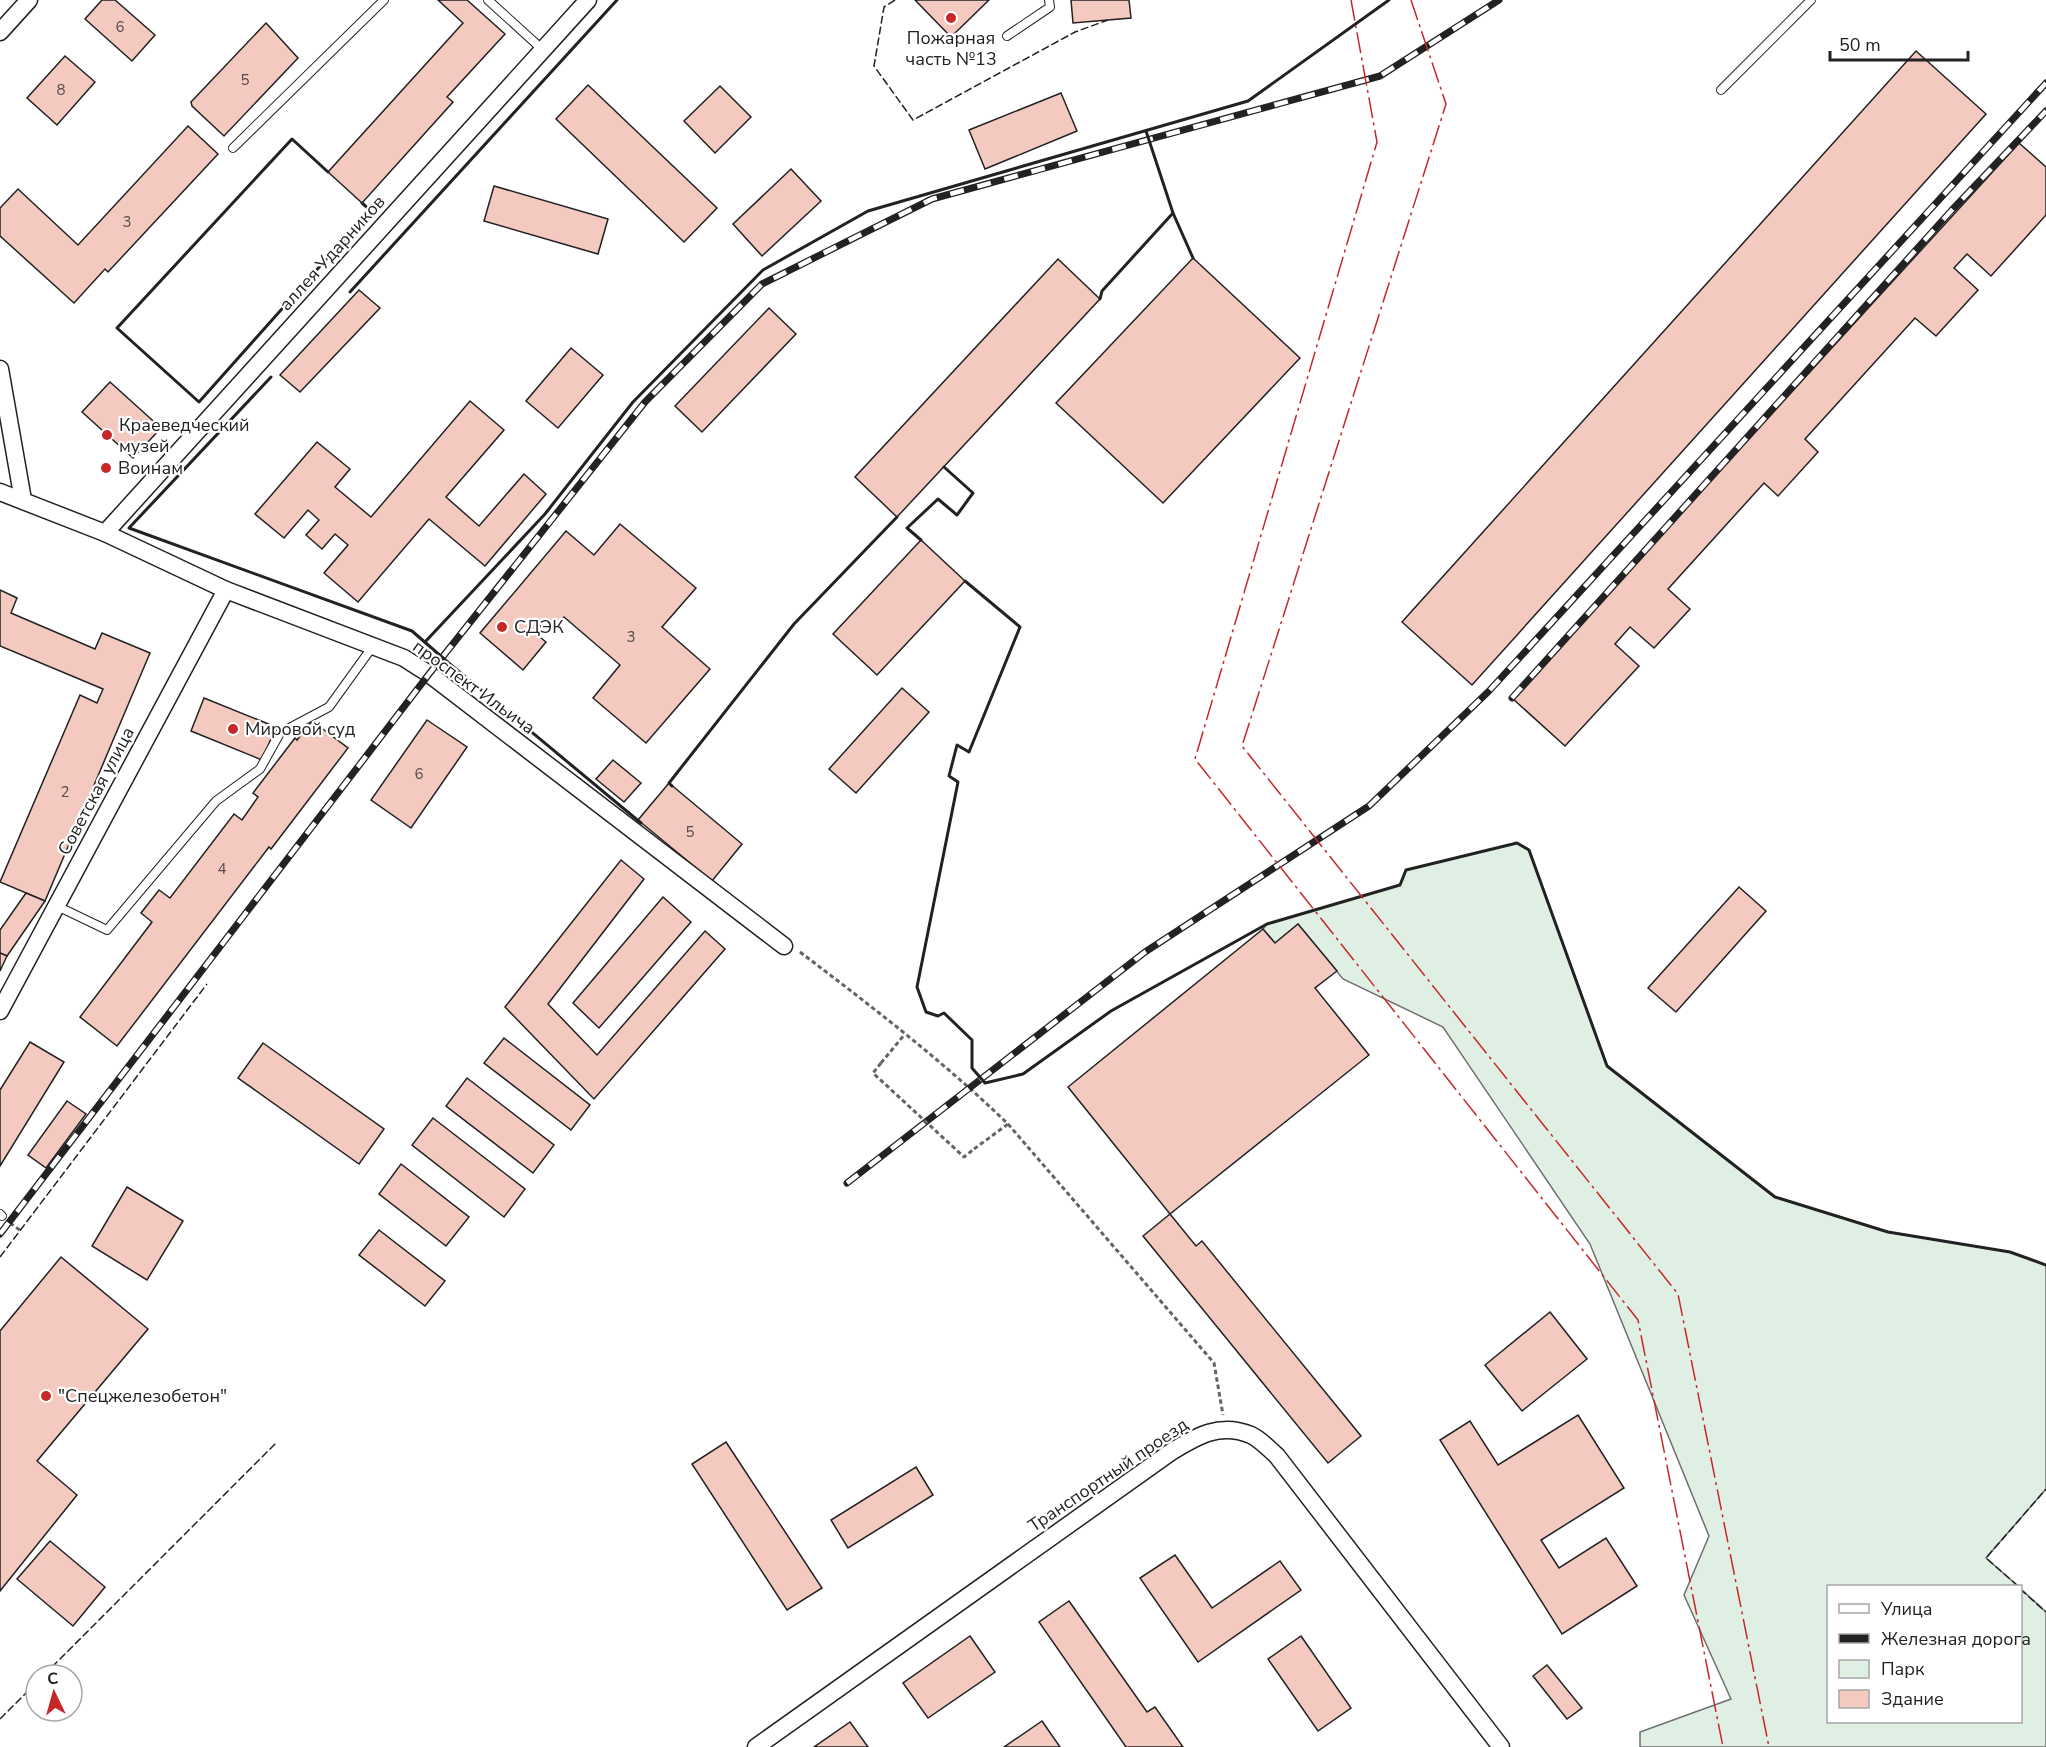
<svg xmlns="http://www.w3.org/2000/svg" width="2046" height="1747" font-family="'Nunito Sans',sans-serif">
  <rect width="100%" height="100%" fill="#fff"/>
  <polygon fill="#e0efe3" stroke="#6f6f6f" stroke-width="1.5" points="1517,843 1529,850 1607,1066 1775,1197 1888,1232 2010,1252 2046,1265 2046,1489 1986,1558 2018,1586 1828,1586 1828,1722 2020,1722 2021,1589 2046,1612 2046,1747 1640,1747 1640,1732 1731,1699 1684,1595 1709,1536 1590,1244 1443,1027 1343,979 1298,924 1275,943 1263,929 1267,924 1400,885 1406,870"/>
  <g fill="#f3c9c0" stroke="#222" stroke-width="1.5">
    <polygon points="102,0 115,0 155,35 132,61 85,19"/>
    <polygon points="438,0 467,0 505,34 447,97 453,102 362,203 328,172 463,23"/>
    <polygon points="915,0 989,0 951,37"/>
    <polygon points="1071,0 1129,0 1131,18 1073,23"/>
    <polygon points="266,23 298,58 224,136 192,106 191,102"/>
    <polygon points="1916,51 1986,114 1472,685 1402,622"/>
    <polygon points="65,56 95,82 57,125 27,98"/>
    <polygon points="588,85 717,208 684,242 556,119"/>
    <polygon points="720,86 751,117 715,153 684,121"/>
    <polygon points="1061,93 1077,131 985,169 969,130"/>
    <polygon points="188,126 218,154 108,272 105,269 74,303 0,236 0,208 18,189 78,245"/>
    <polygon points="2019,143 2046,167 2046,215 1991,276 1967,254 1954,268 1978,290 1936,336 1915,318 1805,439 1818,452 1778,496 1764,483 1668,589 1690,609 1654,648 1630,627 1615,644 1639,666 1565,746 1512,698"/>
    <polygon points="791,169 821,201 762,256 733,224"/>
    <polygon points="494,186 608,219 598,254 484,221"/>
    <polygon points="1193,258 1300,358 1163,503 1056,403"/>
    <polygon points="1058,259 1100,299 897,517 855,477"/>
    <polygon points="359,290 380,308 300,392 280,375"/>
    <polygon points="769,308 796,334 702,432 675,406"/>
    <polygon points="571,348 603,375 558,428 526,401"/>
    <polygon points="110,382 161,428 133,458 82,412"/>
    <polygon points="470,401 504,430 446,497 479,526 524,474 546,494 485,566 429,519 358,602 324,573 348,545 335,534 322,549 306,535 319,520 308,510 284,538 255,514 317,442 350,469 335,487 371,517"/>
    <polygon points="620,524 696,588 662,627 710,669 646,743 593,698 620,665 564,617 554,629 545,621 535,633 546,642 523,670 480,633 566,531 594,555"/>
    <polygon points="921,540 965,581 877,675 833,634"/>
    <polygon points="0,590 17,598 11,613 95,649 102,633 150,653 45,901 0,882 80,695 97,703 103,689 0,646"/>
    <polygon points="902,688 929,712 856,793 829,769"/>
    <polygon points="204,698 276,727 262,760 191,731"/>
    <polygon points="427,720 467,747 411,828 371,800"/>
    <polygon points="312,721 348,748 271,849 269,847 117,1046 80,1017 152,922 141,913 159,890 170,898 234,814 242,820 258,797 253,793 295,738 297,740"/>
    <polygon points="613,760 641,783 624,802 596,779"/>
    <polygon points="669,783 742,844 712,881 638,820"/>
    <polygon points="621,860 644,879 548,1004 597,1055 705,931 725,949 594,1099 505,1007"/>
    <polygon points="1739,887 1766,911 1676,1012 1648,988"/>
    <polygon points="26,893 45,901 7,956 0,953 0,930"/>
    <polygon points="663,897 691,922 599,1028 573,1003"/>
    <polygon points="1298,924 1337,971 1315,988 1369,1055 1170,1214 1068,1087 1263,929 1275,943"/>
    <polygon points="0,953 7,956 0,971"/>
    <polygon points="504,1038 590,1105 571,1130 484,1063"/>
    <polygon points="30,1042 64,1062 0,1166 0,1090"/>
    <polygon points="263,1043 384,1129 359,1164 238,1078"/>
    <polygon points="467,1078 554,1145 533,1173 446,1106"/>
    <polygon points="67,1101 86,1114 46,1168 28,1155"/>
    <polygon points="433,1118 525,1189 504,1217 412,1145"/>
    <polygon points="401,1164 469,1217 446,1246 379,1194"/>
    <polygon points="127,1187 183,1221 147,1280 92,1246"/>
    <polygon points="1170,1214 1196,1246 1202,1241 1361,1436 1328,1463 1143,1236"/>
    <polygon points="379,1230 445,1281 425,1306 359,1255"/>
    <polygon points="61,1257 148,1329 37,1461 77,1495 0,1591 0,1331"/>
    <polygon points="1550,1312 1587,1359 1522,1411 1485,1365"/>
    <polygon points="1578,1415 1624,1488 1541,1540 1559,1568 1606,1538 1637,1586 1562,1634 1440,1440 1470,1421 1498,1465"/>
    <polygon points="726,1442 822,1588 787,1610 692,1464"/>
    <polygon points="916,1467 933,1495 848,1548 831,1520"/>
    <polygon points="50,1541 105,1587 73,1626 17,1579"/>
    <polygon points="1175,1555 1212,1608 1280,1561 1301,1590 1198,1662 1140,1578"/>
    <polygon points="1069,1601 1147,1712 1155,1707 1183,1747 1126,1747 1039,1622"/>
    <polygon points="970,1636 995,1672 928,1718 903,1683"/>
    <polygon points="1301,1636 1351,1708 1318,1731 1268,1659"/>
    <polygon points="1547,1665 1582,1708 1567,1719 1533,1676"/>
    <polygon points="1042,1721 1060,1747 1004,1747"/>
    <polygon points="850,1722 868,1747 814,1747"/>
  </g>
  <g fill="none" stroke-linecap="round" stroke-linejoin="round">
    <g stroke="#222" stroke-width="10">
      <g id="service">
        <polyline points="488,0 543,50"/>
        <polyline points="1007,36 1050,7 1049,0"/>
        <polyline points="1721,90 1811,0"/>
        <polyline points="233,148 384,0"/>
        <polyline points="57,906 107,930 216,801 260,769 280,733 329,707 373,646"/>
        <polyline points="0,1214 2,1216"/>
      </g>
    </g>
    <g stroke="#222" stroke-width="19">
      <g id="minor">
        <polyline points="0,32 29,0"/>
        <polyline points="0,369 23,500"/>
        <polyline points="0,492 105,533 226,590 404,658 429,674 784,946"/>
        <polyline points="105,533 588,0"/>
        <polyline points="0,1011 226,590"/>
        <path d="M 756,1747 L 1171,1452 C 1197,1436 1220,1422 1251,1435 C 1260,1439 1269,1449 1277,1456 L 1501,1747"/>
      </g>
    </g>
    <g stroke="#646464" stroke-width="3" stroke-dasharray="4.5 3" stroke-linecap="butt">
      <path d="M 800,952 C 871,1006 943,1061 1008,1124 L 1214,1363 L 1223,1415"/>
      <polyline points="881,1063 905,1034"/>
      <polyline points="974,1149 1008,1124"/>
      <polyline points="10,1223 21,1231"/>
    </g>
    <use href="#service" stroke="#fff" stroke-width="8"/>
    <use href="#minor" stroke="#fff" stroke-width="16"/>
    <g stroke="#222" stroke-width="7">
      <g id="rail">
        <polyline points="1512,698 1951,211 2046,111"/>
        <polyline points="847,1183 1145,952 1369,806 1489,691 2046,83"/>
        <polyline points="0,1234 429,674 645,402 762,284 932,199 1380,76 1499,0"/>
      </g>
    </g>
    <use href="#rail" stroke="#fff" stroke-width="4.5" stroke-dasharray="14" stroke-linecap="butt"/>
    <polyline stroke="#646464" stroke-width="3" stroke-dasharray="4.5 3" stroke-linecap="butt" points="881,1063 873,1073 964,1157 974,1149"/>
    <g stroke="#222" stroke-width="1.5" stroke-dasharray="8 3" stroke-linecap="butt">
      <polyline points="895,0 884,7 874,66 913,120 1075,32 1108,20"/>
      <polyline points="0,1257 207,984"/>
      <polyline points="2018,1586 1986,1558 2046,1489"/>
      <polyline points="2020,1589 2046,1612"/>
      <polyline points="44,1675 277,1442"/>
      <polyline points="0,1719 36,1683"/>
    </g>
    <g stroke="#222" stroke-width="3">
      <polyline points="1146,131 1173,213 1193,258"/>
      <polyline points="328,172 292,139 117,328 199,402 370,210 362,203"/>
      <polyline points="350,292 617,0"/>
      <polyline points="1100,299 1102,291 1173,213"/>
      <polyline points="271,377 129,528 412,631 451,665 641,823"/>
      <polyline points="921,540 907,528 938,499 957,515 973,493 944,467"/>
      <polyline points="965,581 1020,627 969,752 957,745 949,776 958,782 917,987 926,1012 938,1016 944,1013 972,1040 972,1068 985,1083 1023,1074 1111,1011 1267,924 1400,885 1406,870 1517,843 1529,850 1607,1066 1775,1197 1888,1232 2010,1252 2046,1265"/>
      <polyline points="425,642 545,514 633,402 763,270 868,211 1248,101 1389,0"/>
      <polyline points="672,786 669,783 794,624 897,517"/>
    </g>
    <g stroke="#c62828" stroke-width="1.5" stroke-dasharray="21 4.5 3 4.5" stroke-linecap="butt">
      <polyline points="1351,0 1377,142 1195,759 1638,1320 1723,1747"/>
      <polyline points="1411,0 1446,104 1242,746 1678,1294 1769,1747"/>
    </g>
  </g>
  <g fill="#c62828" stroke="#fff" stroke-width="2">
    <circle cx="951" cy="18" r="6"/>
    <circle cx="107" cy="435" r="6"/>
    <circle cx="106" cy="468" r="6"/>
    <circle cx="502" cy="627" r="6"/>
    <circle cx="233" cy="729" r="6"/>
    <circle cx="46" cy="1396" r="6"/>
  </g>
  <g text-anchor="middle" stroke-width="4.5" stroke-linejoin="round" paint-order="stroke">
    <g font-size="15" fill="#564c4a">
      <text x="120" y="32">6</text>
      <text x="245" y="85">5</text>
      <text x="61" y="95">8</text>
      <text x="127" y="227">3</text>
      <text x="631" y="642">3</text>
      <text x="419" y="779">6</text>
      <text x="65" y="797">2</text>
      <text x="690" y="837">5</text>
      <text x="222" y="874">4</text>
    </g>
    <g font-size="18" fill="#222" stroke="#fff" text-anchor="start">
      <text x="951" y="44" text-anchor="middle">Пожарная<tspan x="951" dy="21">часть №13</tspan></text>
      <text x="119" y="431">Краеведческий<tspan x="119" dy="21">музей</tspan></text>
      <text x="118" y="474">Воинам</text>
      <text x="514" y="633">СДЭК</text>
      <text x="245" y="735">Мировой суд</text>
      <text x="58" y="1402">"Спецжелезобетон"</text>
    </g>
    <g font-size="18" fill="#222" stroke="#fff">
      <text transform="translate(332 253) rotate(-48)" y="6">аллея Ударников</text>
      <text transform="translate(474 687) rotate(36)" y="6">проспект Ильича</text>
      <text transform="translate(96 791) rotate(-62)" y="6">Советская улица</text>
      <text transform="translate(1108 1475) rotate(-34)" y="6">Транспортный проезд</text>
    </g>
  </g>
  <rect x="1827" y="1585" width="195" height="138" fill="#ffffff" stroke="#a7a7a7" stroke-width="1.5"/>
  <rect x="1839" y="1604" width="30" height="9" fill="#ffffff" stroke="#a7a7a7" stroke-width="1.5"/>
  <text x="1881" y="1615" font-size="18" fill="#222222">Улица</text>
  <rect x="1839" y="1634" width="30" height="9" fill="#222222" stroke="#a7a7a7" stroke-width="1.5"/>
  <text x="1881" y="1645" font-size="18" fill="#222222">Железная дорога</text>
  <rect x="1839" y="1660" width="30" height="18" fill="#e0efe3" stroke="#a7a7a7" stroke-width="1.5"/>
  <text x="1881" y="1675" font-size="18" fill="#222222">Парк</text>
  <rect x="1839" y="1690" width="30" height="18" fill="#f3c9c0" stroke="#a7a7a7" stroke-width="1.5"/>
  <text x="1881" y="1705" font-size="18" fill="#222222">Здание</text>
  <g transform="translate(54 1693) rotate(355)"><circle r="28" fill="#ffffff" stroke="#a7a7a7" stroke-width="1.5"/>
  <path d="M0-4.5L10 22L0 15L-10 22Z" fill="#c62828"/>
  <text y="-9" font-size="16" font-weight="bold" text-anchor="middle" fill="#222222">С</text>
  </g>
  <path d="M1830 51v9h138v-9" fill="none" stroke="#222222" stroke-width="3"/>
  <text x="1839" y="51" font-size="18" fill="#222222" stroke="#ffffff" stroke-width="4.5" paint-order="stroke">50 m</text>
</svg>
